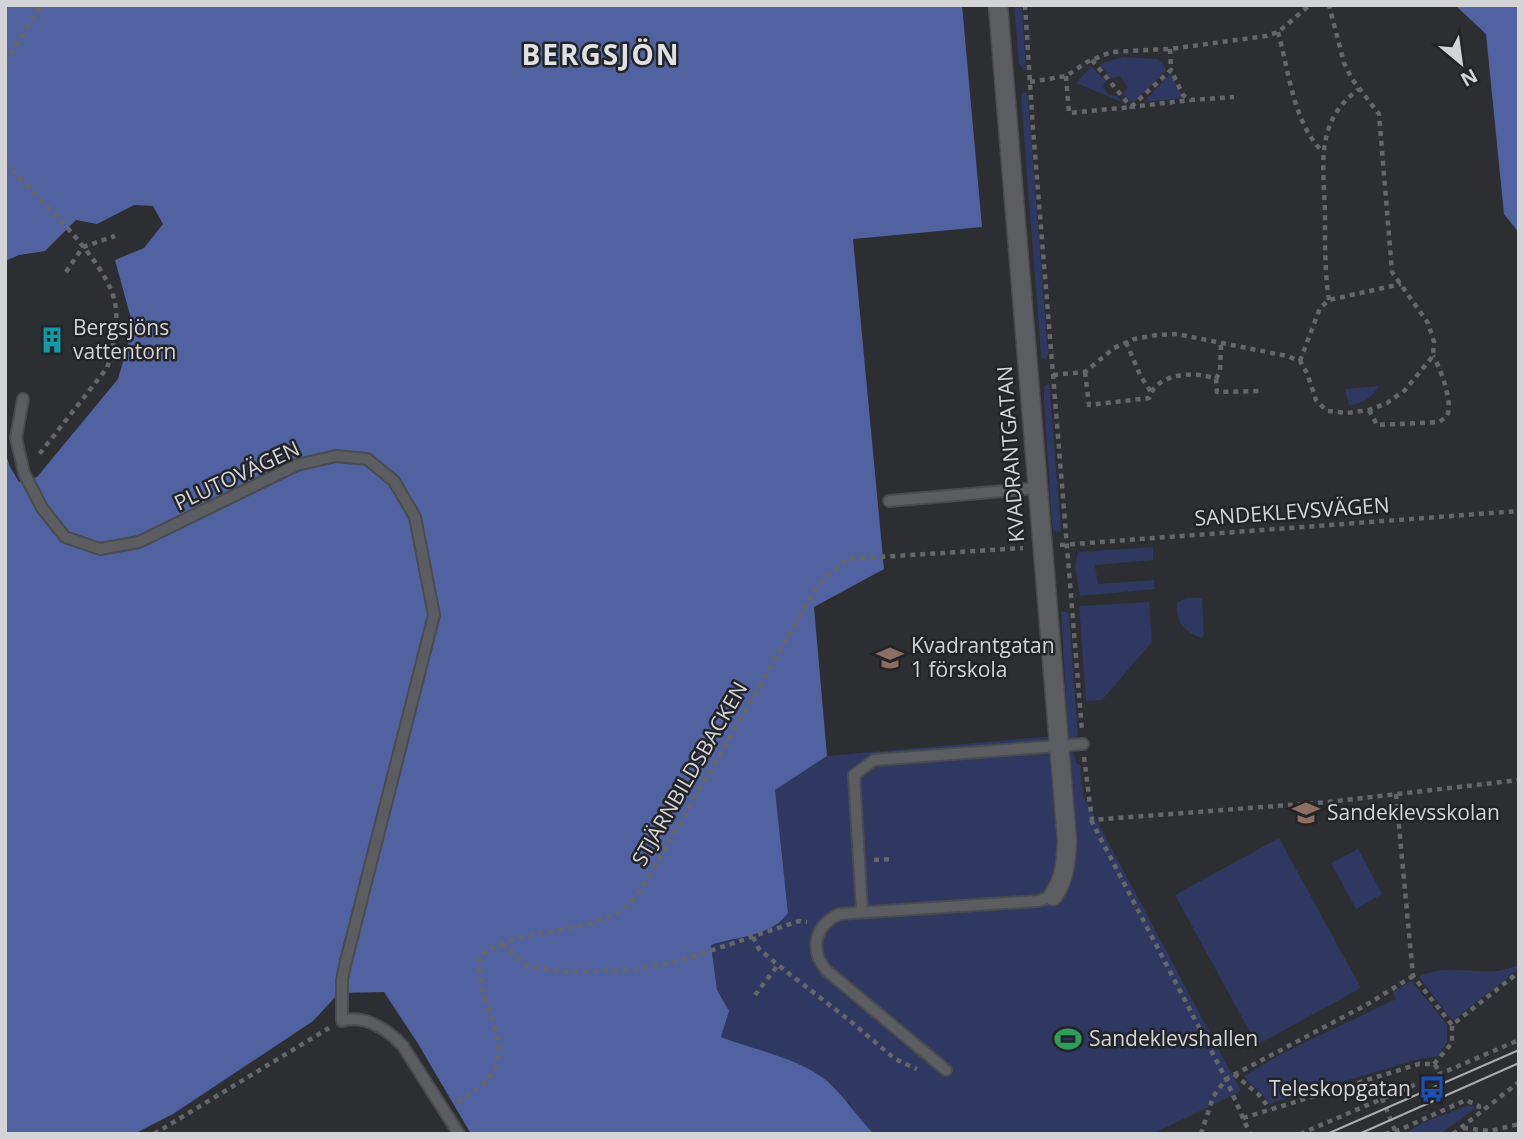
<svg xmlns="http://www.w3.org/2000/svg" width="1524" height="1139" font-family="'Open Sans',sans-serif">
  <rect width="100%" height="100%" fill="#2d2e31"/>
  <g fill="#2e3860">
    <polygon points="1014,5 1022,5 1026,69 1024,70 1019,64"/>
    <polygon points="1123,57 1158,59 1166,68 1166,71 1135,101 1130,101 1123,93 1128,87 1120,76 1110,79 1100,64"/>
    <polygon points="1091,67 1106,81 1103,87 1109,95 1117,96 1122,102 1076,83"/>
    <polygon points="1171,73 1183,98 1144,102"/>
    <polygon points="1025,92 1028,97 1048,353 1046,359 1041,358 1041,354 1021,98 1022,93"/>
    <polygon points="1049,383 1061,530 1059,532 1054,531 1052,525 1044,399 1044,387"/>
    <path d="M 1379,386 C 1371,398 1363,404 1349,405 L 1345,389 Z"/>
    <polygon points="1153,547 1153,560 1095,565 1098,584 1154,580 1155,589 1080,596 1075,567 1078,552"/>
    <path d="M 1202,598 L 1204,635 L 1202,638 C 1185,633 1175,621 1177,603 L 1186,598 Z"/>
    <polygon points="1149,602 1152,642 1102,700 1086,701 1079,606"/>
    <path d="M 1061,611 L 1069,613 L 1078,736 L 1071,740 L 1076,763 L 1080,765 L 1083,795 L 1241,1091 L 1153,1134 L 874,1134 L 857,1116 L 848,1102 L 752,1049 L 721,1037 L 729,1011 L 717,990 L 711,945 C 737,939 772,935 788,913 L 775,790 L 827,756 L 1068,735 Z"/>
    <polygon points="1279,838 1361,988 1257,1045 1175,895"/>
    <polygon points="1358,849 1382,894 1356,909 1331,863"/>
    <path d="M 1519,966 L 1519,969 L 1455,1019 L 1451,1019 L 1419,977 C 1443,964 1471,973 1497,971 C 1504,970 1512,967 1519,966 Z"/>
    <path d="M 1412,981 L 1447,1025 L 1447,1042 L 1438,1056 L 1415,1060 L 1269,1104 C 1263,1092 1251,1086 1244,1076 L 1281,1054 L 1396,999 L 1393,991 Z"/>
    <polygon points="1469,1105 1475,1107 1473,1110 1440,1134 1403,1134 1425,1122"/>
  </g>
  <g fill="#5162a1">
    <path d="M 5,5 L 962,5 L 982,227 L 853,239 L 884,569 L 814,607 L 827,756 L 775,790 L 788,913 C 771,937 737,936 711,945 L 717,990 L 729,1011 L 721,1037 C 754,1050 799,1058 827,1081 C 845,1097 857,1117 874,1134 L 471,1134 L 417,1042 L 384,992 L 339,993 L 313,1021 L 173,1114 L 134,1134 L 5,1134 L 5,452 L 10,467 L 19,482 L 37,477 L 118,379 L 133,326 L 115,260 L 144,248 L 163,224 L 153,206 L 134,205 L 97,224 L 76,220 L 45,251 L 19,255 L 5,261 Z"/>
    <polygon points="1455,5 1519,5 1519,233 1504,214 1486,34"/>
  </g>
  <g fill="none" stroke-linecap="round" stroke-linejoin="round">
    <g stroke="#4a4b4e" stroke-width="14">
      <g id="service">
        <path d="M 23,399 L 16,438 L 24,473 L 42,508 L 65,537 L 100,549 L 139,542 L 297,465 L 336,456 L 367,459 L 394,481 L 415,517 L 434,615 L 345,965 L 342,980 L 342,1021 C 365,1014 388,1030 403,1046 L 459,1134"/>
        <polyline points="889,501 1037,488"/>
        <polyline points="862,911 854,775 874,760 1083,744"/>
        <path d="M 946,1070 L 826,970 C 809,949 815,926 839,914 L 1038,901 L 1053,896"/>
      </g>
    </g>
    <g stroke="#4a4b4e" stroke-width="21">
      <path id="minor" d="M 998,5 L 1067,841 C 1066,862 1065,878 1053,896"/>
    </g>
    <g stroke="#656669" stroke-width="4.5" stroke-dasharray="5 5" stroke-linecap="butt">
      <polyline points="1025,5 1033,129 1082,731"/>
      <path d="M 1278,32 C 1289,71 1293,123 1323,152"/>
      <polyline points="1170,49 1171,70"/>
      <polyline points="1092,60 1131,107 1190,100"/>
      <polyline points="5,63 41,5"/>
      <polyline points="1066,76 1069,113 1131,107 1171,70 1183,95 1191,100 1234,97"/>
      <polyline points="1030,82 1066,76 1087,62 1111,52 1170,49 1266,36 1278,32 1310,5"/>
      <path d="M 5,163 C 36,196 107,260 115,303 C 119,323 113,349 107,368 L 37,457"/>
      <polyline points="66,272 83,247 115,236"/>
      <path d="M 1329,300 C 1325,274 1325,250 1325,224 C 1326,174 1310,124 1359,89"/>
      <polyline points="1126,342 1140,375 1151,392"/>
      <polyline points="1300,361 1320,308 1329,300 1401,284"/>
      <path d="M 1085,372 L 1089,405 L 1149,398 C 1157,372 1196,371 1216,379 L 1217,392 L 1262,391"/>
      <polyline points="1053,375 1085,372 1114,348 1134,339 1157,335 1177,334 1287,356 1300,361 1307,373 1316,400 1327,411 1347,413 1369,410 1387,403 1405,390 1433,356 1434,342 1428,323 1392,272 1379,114 1352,79 1344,63 1329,5"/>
      <polyline points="1216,379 1220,371 1221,344"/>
      <path d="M 1369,410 L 1377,425 L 1439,422 C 1443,419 1446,418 1448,413 C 1452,401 1440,366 1433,356"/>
      <polyline points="1060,545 1519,511"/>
      <polyline points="1084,757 1092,820 1328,802 1519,780"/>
      <polyline points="1396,794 1413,976 1452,1025"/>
      <polyline points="1091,820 1226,1079 1250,1134"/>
      <polyline points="874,860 894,859"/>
      <polyline points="753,937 759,949 778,965 849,1020 895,1059 917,1069"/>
      <polyline points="502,944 527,966 567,972 630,970 680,961 799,921 807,922"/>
      <polyline points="755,995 778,965"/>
      <polyline points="1434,1064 1452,1043 1452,1025 1519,972"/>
      <polyline points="1234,1074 1259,1095 1270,1109"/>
      <polyline points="1382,1098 1396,1133"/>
      <path d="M 457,1102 C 540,1055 473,1021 480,956 C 520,926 576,936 619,912 C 628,906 635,897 642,889 L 818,585 L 847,559 L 1023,548"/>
      <polyline points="1243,1118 1419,1064 1434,1064 1441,1073"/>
      <polyline points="1463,1128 1490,1131 1519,1124"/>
      <polyline points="154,1134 329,1028"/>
      <polyline points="1201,1134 1213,1097 1226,1079 1366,1005 1413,976"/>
      <polyline points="1300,1134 1519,1040"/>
      <polyline points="1385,1134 1397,1131 1466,1100 1479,1106 1479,1113"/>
      <polyline points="1453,1134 1519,1082"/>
    </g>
    <use href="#service" stroke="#5c5d61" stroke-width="10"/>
    <use href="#minor" stroke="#5c5d61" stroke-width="18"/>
    <g stroke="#ababae" stroke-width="2">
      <polyline points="1327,1134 1519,1050"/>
      <polyline points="1359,1134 1519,1063"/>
    </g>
  </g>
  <defs>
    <g id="building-bare" transform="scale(2.1)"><path d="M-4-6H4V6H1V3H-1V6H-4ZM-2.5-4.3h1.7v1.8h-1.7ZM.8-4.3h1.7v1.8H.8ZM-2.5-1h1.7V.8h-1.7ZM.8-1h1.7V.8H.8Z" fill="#0f9aa8" stroke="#232427" stroke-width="2.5" paint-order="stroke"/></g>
    <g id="school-bare" transform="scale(2.1)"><path d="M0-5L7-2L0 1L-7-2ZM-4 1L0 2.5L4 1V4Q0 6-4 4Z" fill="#8d6e63" stroke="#232427" stroke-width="2.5" paint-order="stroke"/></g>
    <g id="stadium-bare" transform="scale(2.1)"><path d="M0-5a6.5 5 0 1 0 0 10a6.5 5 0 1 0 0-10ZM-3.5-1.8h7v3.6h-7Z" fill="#2e9e5b" stroke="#232427" stroke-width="2.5" paint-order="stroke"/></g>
    <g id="bus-bare" transform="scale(2.1)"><path d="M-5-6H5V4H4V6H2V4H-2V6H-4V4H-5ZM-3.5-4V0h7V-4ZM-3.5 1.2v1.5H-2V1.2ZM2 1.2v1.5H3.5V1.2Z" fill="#1a4fb4" stroke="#232427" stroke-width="2.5" paint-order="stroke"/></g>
  </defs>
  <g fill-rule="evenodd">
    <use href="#building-bare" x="52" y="340"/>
    <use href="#school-bare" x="890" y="658"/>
    <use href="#school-bare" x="1306" y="813"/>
    <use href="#stadium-bare" x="1068" y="1039"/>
    <use href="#bus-bare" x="1432" y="1089"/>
  </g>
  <g text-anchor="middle" stroke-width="5" stroke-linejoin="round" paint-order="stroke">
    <g font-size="21" fill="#d4d4d7" stroke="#232427" text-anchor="start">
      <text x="73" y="335">Bergsjöns<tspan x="73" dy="24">vattentorn</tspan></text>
      <text x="911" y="653">Kvadrantgatan<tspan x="911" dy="24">1 förskola</tspan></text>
      <text x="1327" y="820">Sandeklevsskolan</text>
      <text x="1089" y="1046">Sandeklevshallen</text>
      <text x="1411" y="1096" text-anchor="end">Teleskopgatan</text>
    </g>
    <g font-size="21" fill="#d4d4d7" stroke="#232427">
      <text transform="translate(1011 454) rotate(-94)" y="7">KVADRANTGATAN</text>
      <text transform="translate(237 476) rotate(-25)" y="7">PLUTOVÄGEN</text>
      <text transform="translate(1292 512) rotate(-4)" y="7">SANDEKLEVSVÄGEN</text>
      <text transform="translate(690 774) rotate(-60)" y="7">STJÄRNBILDSBACKEN</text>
    </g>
    <g font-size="28" font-weight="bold" letter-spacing="2" fill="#e0e1e6" stroke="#232427">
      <text x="601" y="65">BERGSJÖN</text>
    </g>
  </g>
  <rect width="1524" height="1139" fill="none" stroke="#d4d4d7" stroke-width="14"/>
  <g transform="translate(1461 63) rotate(151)" stroke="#232427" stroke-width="5" paint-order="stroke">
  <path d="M0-5L12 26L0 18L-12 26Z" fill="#d4d4d7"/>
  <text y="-10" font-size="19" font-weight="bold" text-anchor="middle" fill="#d4d4d7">N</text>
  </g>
</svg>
